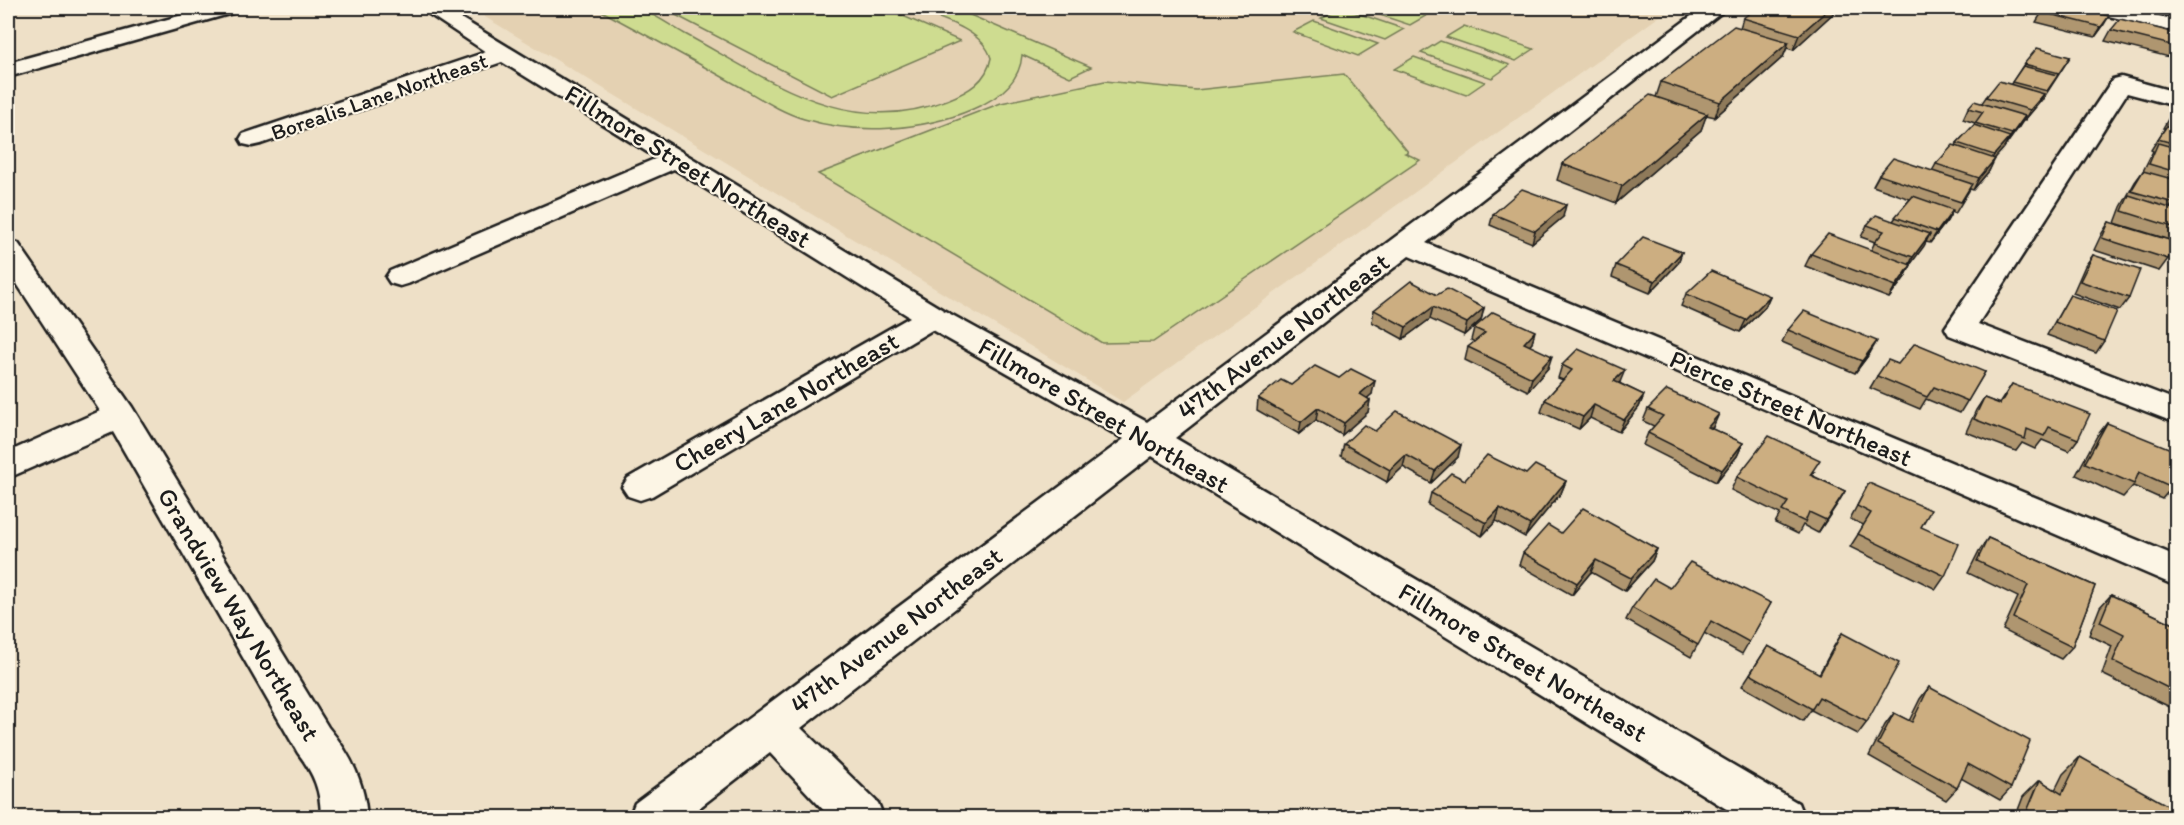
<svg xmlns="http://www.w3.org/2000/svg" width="2184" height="825" font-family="Itim,sans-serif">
  <rect width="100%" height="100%" fill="#eee0c7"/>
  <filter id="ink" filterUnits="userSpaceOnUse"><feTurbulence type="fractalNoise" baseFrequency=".0167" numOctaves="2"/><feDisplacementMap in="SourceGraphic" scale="12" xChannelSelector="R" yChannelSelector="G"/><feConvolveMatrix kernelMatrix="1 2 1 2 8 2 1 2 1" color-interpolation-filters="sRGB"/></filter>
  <g filter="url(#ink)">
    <polygon fill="#e4d1b2" points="470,8 1671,8 1123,402"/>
    <g fill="#cedc90" stroke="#757c56" stroke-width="1.5">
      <path d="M 596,8 C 608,7 625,4 636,8 C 653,12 670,26 685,34 C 769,79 847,140 947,100 C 968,92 987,81 991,58 C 982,28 939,19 913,8 L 954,8 L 1091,67 L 1070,77 L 1022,55 C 1020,83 997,99 973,109 C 922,131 857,135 804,119 C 780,112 757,96 735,84 C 689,58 642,33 596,8 Z"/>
      <polygon points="662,8 885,8 960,41 832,96"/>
      <polygon points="1339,8 1342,8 1404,29 1385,40 1321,18"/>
      <polygon points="1359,8 1410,8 1429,14 1410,25"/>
      <polygon points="1314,21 1378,44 1358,56 1293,32"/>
      <polygon points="1464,26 1534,49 1516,61 1446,37"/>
      <polygon points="1440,41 1510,65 1492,78 1421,53"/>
      <polygon points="1414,57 1485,82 1466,95 1394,69"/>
      <polygon points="1344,74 1408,152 1405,153 1420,160 1153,342 1102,343 818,174 1001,103 1105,81 1196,90"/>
    </g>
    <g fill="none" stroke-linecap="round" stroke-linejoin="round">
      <g stroke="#1c1c1c" stroke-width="5">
        <g id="minor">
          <polygon points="208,8 239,8 236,12 8,77 8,63"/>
          <polygon points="420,8 444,8 943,310 1147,422 1702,8 1725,8 1722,12 1426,243 2176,556 2176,586 1409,256 1175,438 1798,803 1804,818 1741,818 1152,456 801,728 878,803 884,818 831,818 770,753 686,818 629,818 635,803 1124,439 932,330 652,496 640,500 628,496 622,487 628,478 910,317 674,169 410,283 400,286 390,283 386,277 390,271 657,158 502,62 261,144 252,146 243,144 240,139 243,134 486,52"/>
          <polygon points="2089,8 2124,8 2176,20 2176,32 2092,12"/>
          <polygon points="2121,77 2176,92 2176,106 2127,93 1978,324 2176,400 2176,423 1949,335 1945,328 2113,79"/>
          <path d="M 8,241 L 18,243 L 132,407 L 328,727 C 350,753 365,783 367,818 L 321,818 C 321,791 314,774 298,753 L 113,432 L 8,478 L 8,452 L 100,411 L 8,270 Z"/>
        </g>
      </g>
      <use href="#minor" fill="#fcf5e5" fill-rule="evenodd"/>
    </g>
    <g fill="#af966f" stroke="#1c1c1c" stroke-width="1.5">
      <polygon points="1839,8 1793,50 1787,48 1783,57 1715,117 1706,115 1701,130 1616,203 1557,180 1562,164 1656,97 1661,82 1740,28 1743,18"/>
      <polygon points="2042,12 2103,26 2095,37 2036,22"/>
      <polygon points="2111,30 2176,44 2169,57 2105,41"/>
      <polygon points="2070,57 2041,102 2040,102 2024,121 2023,121 2006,145 1994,159 1989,171 1973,190 1970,189 1955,214 1952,212 1947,221 1930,243 1926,242 1910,265 1911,265 1905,277 1889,298 1805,266 1811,254 1871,250 1875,242 1861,237 1867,225 1893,221 1910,199 1873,186 1879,175 1932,171 1936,164 1956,146 1957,143 1974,125 1975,123 1963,119 1968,108 1982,103 1986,97 2011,84 2024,64"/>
      <polygon points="2176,105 2176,198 2170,208 2176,210 2176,237 2174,241 2115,223 2121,207 2135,182 2143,171 2153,151 2151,150 2165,128 2163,128"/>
      <polygon points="1493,214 1563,217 1532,243 1490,225"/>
      <polygon points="2109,222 2168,259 2159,271 2094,250 2102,233"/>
      <polygon points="1682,252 1678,263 1650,293 1612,277 1616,265"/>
      <polygon points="2093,255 2129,298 2120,310 2073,293 2085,266"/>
      <polygon points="1686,294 1770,296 1765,307 1740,332 1681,306"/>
      <polygon points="1437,295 1484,308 1481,320 1464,335 1430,319 1403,339 1372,322 1374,310"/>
      <polygon points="2070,295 2104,341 2096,353 2047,335"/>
      <polygon points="1474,328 1532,343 1529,346 1548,368 1528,391 1465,360 1468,347 1475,342 1471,340"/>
      <polygon points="1788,330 1870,353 1855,373 1782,342"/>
      <polygon points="1898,364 1985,372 1960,413 1926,399 1920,409 1870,388 1877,376"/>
      <polygon points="1562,365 1620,382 1619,383 1644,395 1639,407 1619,432 1590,418 1579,429 1541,412 1545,400 1563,380 1558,378"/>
      <polygon points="1339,378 1372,394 1367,398 1370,400 1368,412 1342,435 1316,420 1299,434 1257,410 1258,398"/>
      <polygon points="2012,384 2078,439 2069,451 2042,440 2035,449 2022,443 2016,451 1966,432 1976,410 1984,398 1999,404"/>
      <polygon points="1648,409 1713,427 1712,429 1743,443 1737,456 1716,482 1643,445 1648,433 1654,426 1643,421"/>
      <polygon points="2107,423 2172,487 2162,499 2133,486 2123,497 2076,475 2097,436"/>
      <polygon points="1375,431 1458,457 1431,483 1403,467 1387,482 1341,456 1344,444"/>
      <polygon points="1814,472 1811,475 1845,491 1818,533 1803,525 1798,534 1775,523 1780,514 1731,490 1737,477"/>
      <polygon points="1526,474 1566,481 1561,493 1525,537 1496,521 1482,536 1428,505 1431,493 1465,480"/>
      <polygon points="1869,483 1921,527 1945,576 1936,589 1850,547 1864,525 1850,519"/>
      <polygon points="1561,533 1657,549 1652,561 1625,591 1591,572 1572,595 1519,565 1523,553"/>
      <polygon points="1988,538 2095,586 2072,647 2061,659 2003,630 2018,597 1968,573 1979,551"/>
      <polygon points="1670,588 1771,603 1742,654 1704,633 1691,657 1626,620 1632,608"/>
      <polygon points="2111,595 2176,625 2176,710 2102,674 2112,646 2089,635 2100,607"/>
      <polygon points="1842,633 1867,722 1858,734 1811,710 1803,721 1742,686 1768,646 1819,674 1834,646"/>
      <polygon points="1929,687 2011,788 2000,800 1961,778 1957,788 1946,800 1869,756 1885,725 1894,713 1909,721 1920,699"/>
      <polygon points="2080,757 2176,818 2015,818 2023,797 2040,780 2055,790 2063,774"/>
    </g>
    <g fill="#8f7a5a" stroke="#1c1c1c" stroke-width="1.5">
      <polygon points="1830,8 1839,8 1793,50 1799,35"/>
      <polygon points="2109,16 2103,26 2095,37 2101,27"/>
      <polygon points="1789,42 1783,57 1715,117 1720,102"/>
      <polygon points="2044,94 2038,104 2024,121 2030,110"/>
      <polygon points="1707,114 1701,130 1616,203 1622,186"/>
      <polygon points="2025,116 2019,127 2006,145 2012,134"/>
      <polygon points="2010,137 2004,148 1988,166 1994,155"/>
      <polygon points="1995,159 1989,171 1973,190 1979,178"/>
      <polygon points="1566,205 1563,217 1532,243 1535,231"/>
      <polygon points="1953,210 1947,221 1930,243 1937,232"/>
      <polygon points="1930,234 1924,246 1907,269 1913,257"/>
      <polygon points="1682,252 1678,263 1650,293 1655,281"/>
      <polygon points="1911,265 1905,277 1889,298 1896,286"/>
      <polygon points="1770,296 1765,307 1740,332 1746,320"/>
      <polygon points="1433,307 1430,319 1403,339 1406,327"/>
      <polygon points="1484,308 1481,320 1464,335 1467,323"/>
      <polygon points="1535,331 1532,343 1521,356 1524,343"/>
      <polygon points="1877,341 1870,353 1855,373 1862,361"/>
      <polygon points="1552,356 1548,368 1528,391 1532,378"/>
      <polygon points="1625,370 1620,382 1609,393 1614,381"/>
      <polygon points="1375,381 1372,394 1357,407 1360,394"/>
      <polygon points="1644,395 1639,407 1619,432 1624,420"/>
      <polygon points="1370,400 1368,412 1342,435 1344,423"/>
      <polygon points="1594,405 1590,418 1579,429 1583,417"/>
      <polygon points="1318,408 1316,420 1299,434 1301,422"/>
      <polygon points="1719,414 1713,427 1703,439 1708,427"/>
      <polygon points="1743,443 1737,456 1716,482 1722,470"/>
      <polygon points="1461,445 1458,457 1431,483 1435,471"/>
      <polygon points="1406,455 1403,467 1387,482 1390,470"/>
      <polygon points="1566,481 1561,493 1525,537 1530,525"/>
      <polygon points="1845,491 1838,503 1818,533 1826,520"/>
      <polygon points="1500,508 1496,521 1482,536 1486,523"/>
      <polygon points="1657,549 1652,561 1625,591 1631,578"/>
      <polygon points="1596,560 1591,572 1572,595 1577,583"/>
    </g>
    <g fill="#ccae81" stroke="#1c1c1c" stroke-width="1.5">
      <polygon points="1757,8 1830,8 1799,35 1743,18"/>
      <polygon points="2045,8 2076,8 2109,16 2101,27 2042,12"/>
      <polygon points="2120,19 2176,33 2176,44 2175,46 2111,30"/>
      <polygon points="1734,26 1789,42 1720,102 1661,82"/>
      <polygon points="2037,48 2070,57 2059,73 2024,64"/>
      <polygon points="2023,66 2058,75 2047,91 2012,82"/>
      <polygon points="1999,81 2044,94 2030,110 1986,97"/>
      <polygon points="1650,95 1707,114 1622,186 1562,164"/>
      <polygon points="1974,101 2025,116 2012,134 1975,123 1983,112 1968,108"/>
      <polygon points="2176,106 2176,118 2170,117"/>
      <polygon points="2170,121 2176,122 2176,144 2158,139"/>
      <polygon points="1974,125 2010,137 1994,155 1957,143"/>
      <polygon points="2158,143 2176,148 2176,172 2149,164"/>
      <polygon points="1953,145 1995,159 1979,178 1936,164"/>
      <polygon points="1893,158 1972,184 1961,202 1879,175"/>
      <polygon points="2143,171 2176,180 2176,198 2174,203 2131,191"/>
      <polygon points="1522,189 1566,205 1535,231 1493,214"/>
      <polygon points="2129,195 2176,210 2176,228 2122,211"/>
      <polygon points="1913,196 1953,210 1937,232 1895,217"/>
      <polygon points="1876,215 1930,234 1913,257 1874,243 1884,231 1867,225"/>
      <polygon points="2109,222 2176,242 2168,259 2102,238"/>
      <polygon points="1828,234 1911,265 1896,286 1811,254"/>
      <polygon points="1643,237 1682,252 1655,281 1616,265"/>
      <polygon points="2093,255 2140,270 2129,298 2080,281"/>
      <polygon points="1711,271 1770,296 1746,320 1686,294"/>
      <polygon points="1411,281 1437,295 1447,289 1484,308 1467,323 1433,307 1406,327 1374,310"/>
      <polygon points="2070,295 2117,311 2104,341 2055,322"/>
      <polygon points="1804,311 1877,341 1862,361 1788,330"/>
      <polygon points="1493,312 1535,331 1524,343 1552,356 1532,378 1468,347 1485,333 1474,328"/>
      <polygon points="1915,343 1985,372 1968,401 1934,387 1927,397 1877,376 1888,360 1898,364"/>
      <polygon points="1578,349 1625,370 1614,381 1644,395 1624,420 1594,405 1583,417 1545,400 1572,370 1562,365"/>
      <polygon points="1315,366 1339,378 1351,369 1375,381 1360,394 1370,400 1344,423 1318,408 1301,422 1258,398 1281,380 1291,385"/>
      <polygon points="2012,384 2090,414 2078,439 2049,427 2044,436 2027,429 2025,439 1974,419 1984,398 2000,404"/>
      <polygon points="1667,390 1719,414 1708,427 1743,443 1722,470 1648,433 1663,416 1648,409"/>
      <polygon points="1397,411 1461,445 1435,471 1406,455 1390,470 1344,444 1364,425 1375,431"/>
      <polygon points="2107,423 2176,451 2176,479 2172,487 2139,472 2134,484 2085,463"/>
      <polygon points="1769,436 1820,460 1810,475 1845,491 1826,520 1809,512 1805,522 1782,511 1788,502 1737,477"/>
      <polygon points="1487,455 1526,474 1535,465 1566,481 1530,525 1500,508 1486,523 1431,493 1451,473 1465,480"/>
      <polygon points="1869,483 1931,510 1921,527 1959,544 1945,576 1858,534 1871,513 1857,506"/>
      <polygon points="1583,508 1657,549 1631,578 1596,560 1577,583 1523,553 1548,525 1561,533"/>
      <polygon points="1988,538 2095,586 2072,647 2013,618 2028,585 1977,561"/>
      <polygon points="1690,562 1771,603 1749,642 1711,621 1698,645 1632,608 1654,579 1670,588"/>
      <polygon points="2111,595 2176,625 2176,692 2113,661 2124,634 2100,622"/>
      <polygon points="1842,633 1899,663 1867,722 1819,697 1812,709 1750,674 1768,646 1820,674"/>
      <polygon points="1929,687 2030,741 2011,788 1968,764 1957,788 1878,744 1894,713 1912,722"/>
      <polygon points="2080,757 2176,810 2176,818 2027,818 2025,816 2040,780 2062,794"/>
    </g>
  </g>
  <g text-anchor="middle" stroke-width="4.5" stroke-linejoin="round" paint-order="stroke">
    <g font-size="22" fill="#1c1c1c" stroke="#fcf5e5">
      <text transform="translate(379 96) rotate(-19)" y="8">Borealis Lane Northeast</text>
    </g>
    <g font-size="26" fill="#1c1c1c" stroke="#fcf5e5">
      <text transform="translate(688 166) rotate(32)" y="9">Fillmore Street Northeast</text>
      <text transform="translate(1283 336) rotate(-37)" y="9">47th Avenue Northeast</text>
      <text transform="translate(786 402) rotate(-30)" y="9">Cheery Lane Northeast</text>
      <text transform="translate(1791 408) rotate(23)" y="9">Pierce Street Northeast</text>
      <text transform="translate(1104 415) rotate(30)" y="9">Fillmore Street Northeast</text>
      <text transform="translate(239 614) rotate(59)" y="9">Grandview Way Northeast</text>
      <text transform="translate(896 630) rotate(-37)" y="9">47th Avenue Northeast</text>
      <text transform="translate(1523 662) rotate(31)" y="9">Fillmore Street Northeast</text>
    </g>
  </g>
  <rect width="2184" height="825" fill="none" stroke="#fcf5e5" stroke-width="30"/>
  <rect x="15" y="15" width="2154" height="795" fill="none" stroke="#1c1c1c" stroke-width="2" filter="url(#ink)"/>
</svg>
